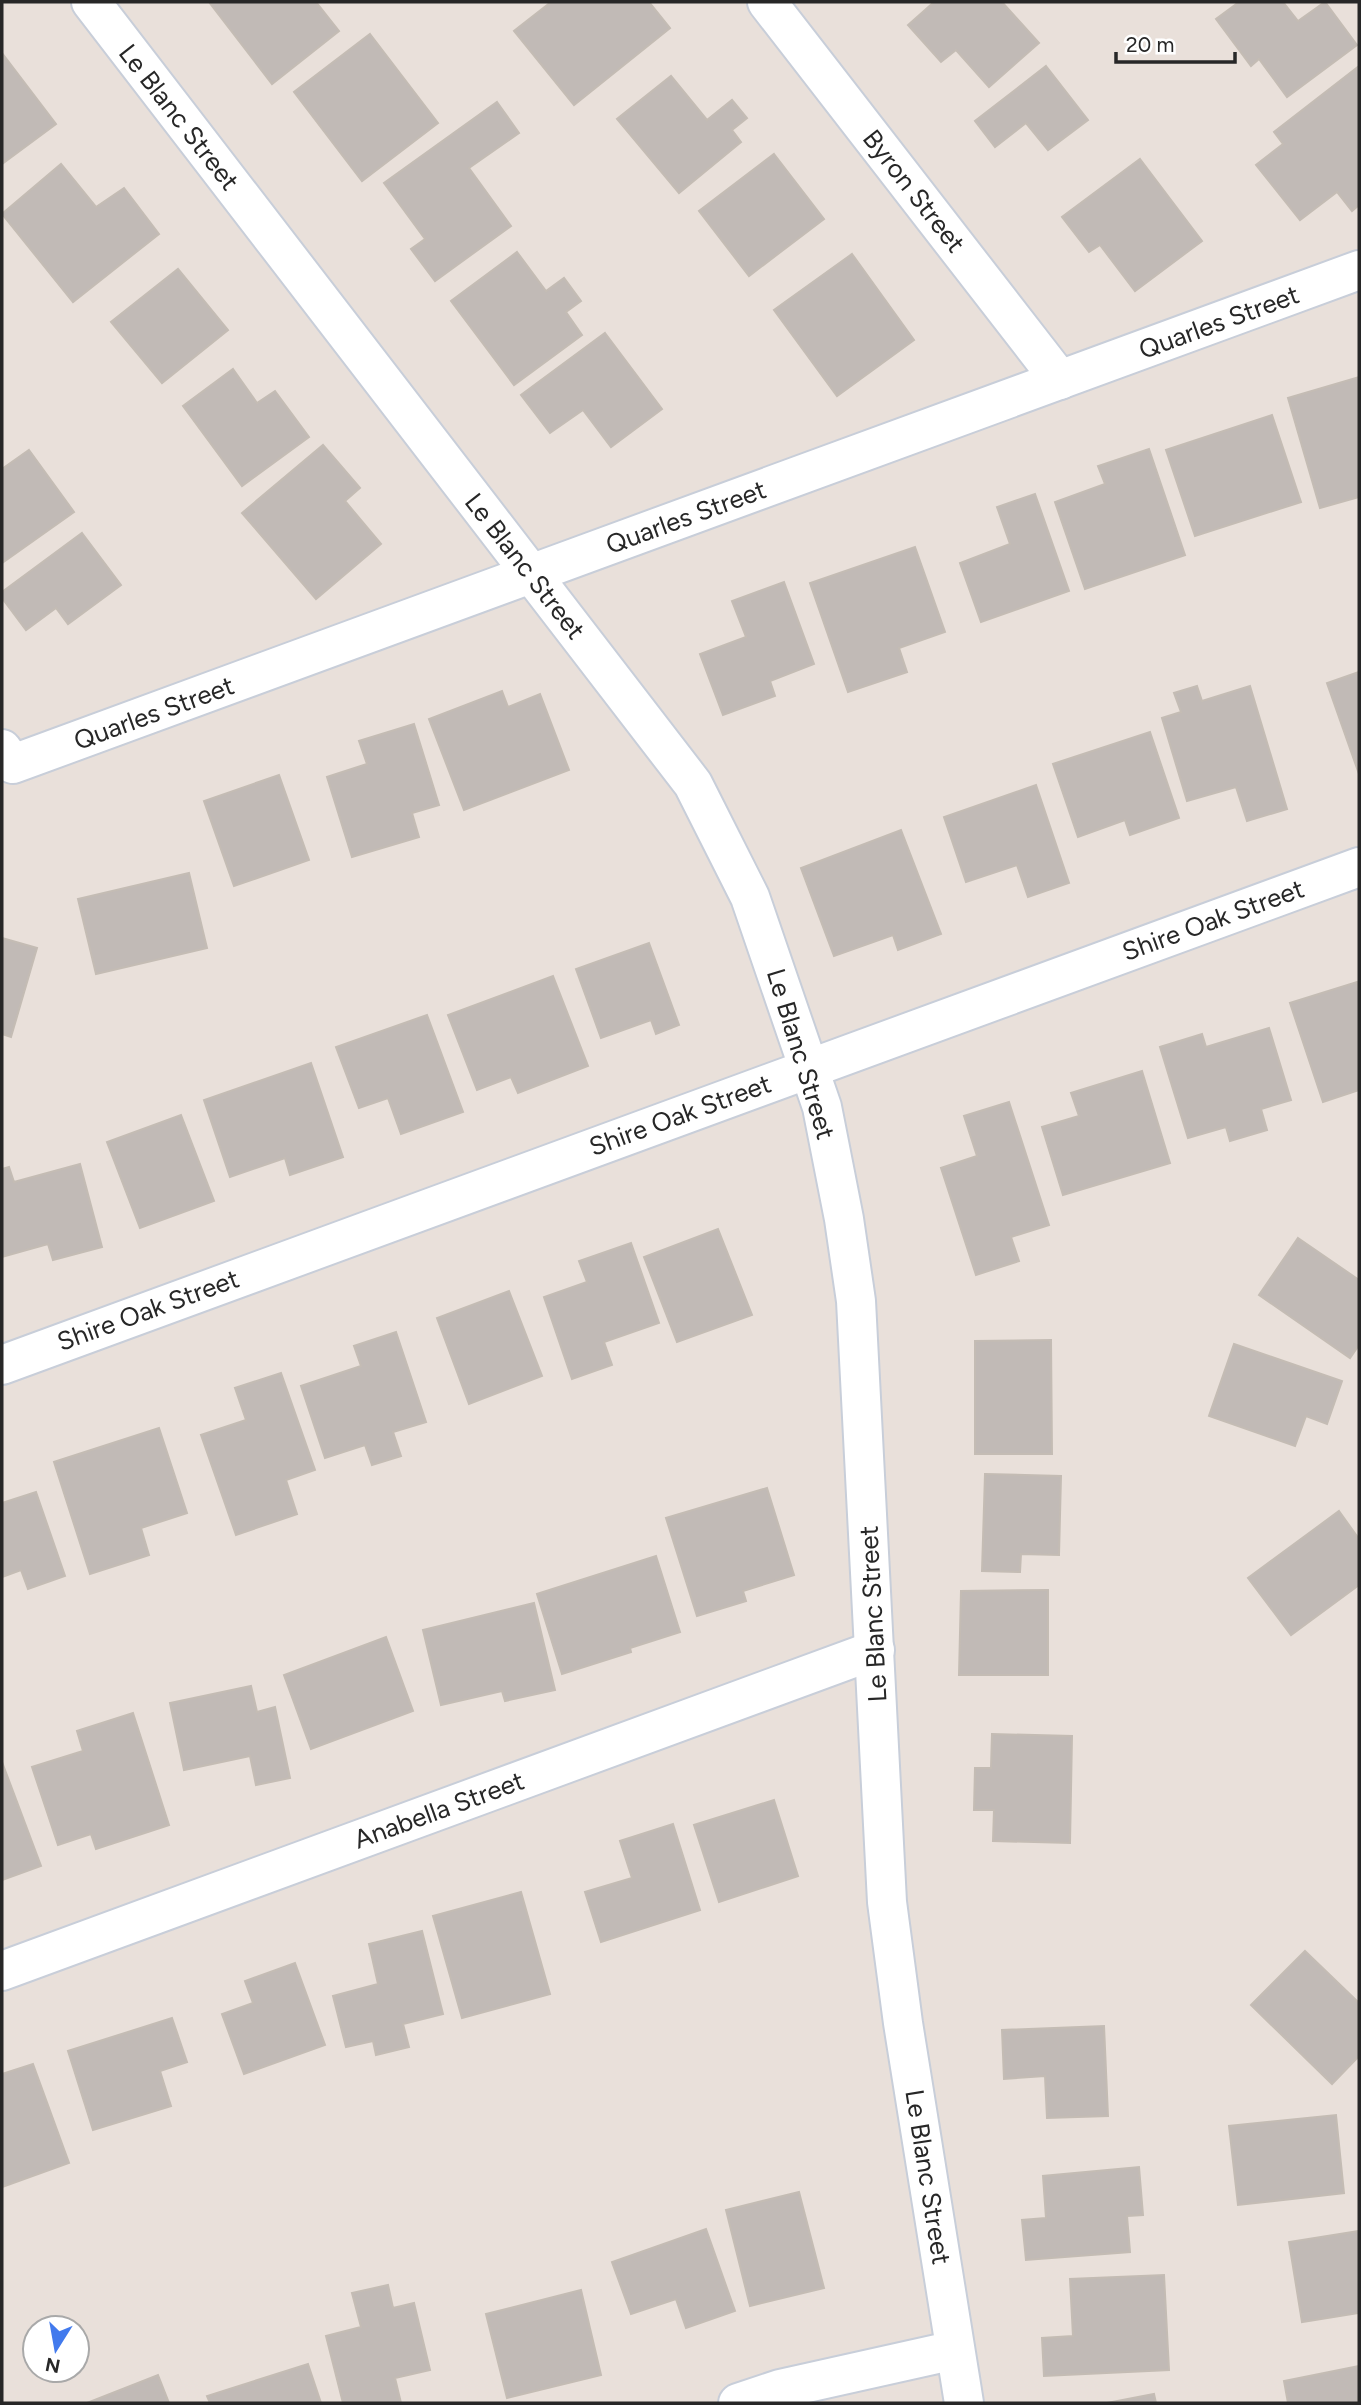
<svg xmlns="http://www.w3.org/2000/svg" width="1361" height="2405" font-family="Figtree,sans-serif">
  <rect width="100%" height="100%" fill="#e9e0da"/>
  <g fill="#c1bab6" stroke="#c4bcb4" stroke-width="2">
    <polygon points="209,2 316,2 339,31 272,84"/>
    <polygon points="551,2 649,2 670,28 574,105 514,31"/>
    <polygon points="934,2 1002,2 1039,43 989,87 956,50 941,62 908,25"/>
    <polygon points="1239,2 1283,2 1298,21 1325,2 1357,45 1287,97 1259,59 1251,66 1216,19"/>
    <polygon points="370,34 438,123 362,181 294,92"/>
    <polygon points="2,53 56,124 2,164"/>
    <polygon points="1046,66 1088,120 1048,150 1026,123 995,147 975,121"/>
    <polygon points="1359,66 1359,205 1352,211 1337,192 1300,220 1256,165 1283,144 1274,132"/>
    <polygon points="671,76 707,120 732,100 747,118 732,130 741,142 679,193 617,119"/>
    <polygon points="497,102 519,133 469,168 511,226 435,281 411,249 425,239 384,183"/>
    <polygon points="774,154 824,219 749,276 699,211"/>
    <polygon points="1140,159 1202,241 1135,291 1100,245 1089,252 1062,217"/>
    <polygon points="61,164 96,207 124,188 159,234 73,302 2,214"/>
    <polygon points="517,252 546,291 564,278 581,301 566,312 582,335 514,385 451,301"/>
    <polygon points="852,254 914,340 837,396 774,310"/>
    <polygon points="178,269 228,330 162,383 111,322"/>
    <polygon points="605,333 662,409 611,447 583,410 550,433 521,395"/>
    <polygon points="233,369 257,403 275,391 309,437 242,486 183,406"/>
    <polygon points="1359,377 1359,497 1320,508 1288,398"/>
    <polygon points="1272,415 1301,502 1195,536 1166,450"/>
    <polygon points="323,445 360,488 345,501 381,544 316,599 242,513"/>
    <polygon points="1149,449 1185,555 1085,589 1055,502 1105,484 1098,466"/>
    <polygon points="29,450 74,512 2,563 2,469"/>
    <polygon points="1035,494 1069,591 981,622 960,563 1010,544 997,507"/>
    <polygon points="82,533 121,585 68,624 56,608 26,630 2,598 2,592"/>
    <polygon points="915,547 945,632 899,648 907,672 848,692 810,583"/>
    <polygon points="784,582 814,664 770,681 775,696 723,715 700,654 746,637 732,601"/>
    <polygon points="1359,672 1359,774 1327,683"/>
    <polygon points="1197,686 1202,701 1250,686 1287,809 1247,821 1236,787 1187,801 1162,718 1181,712 1174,693"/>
    <polygon points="502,691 508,707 540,694 569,770 464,810 429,719"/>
    <polygon points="414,724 439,805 412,813 419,837 352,857 327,777 367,764 359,741"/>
    <polygon points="1150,732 1179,818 1130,835 1125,820 1078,837 1053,764"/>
    <polygon points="279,775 309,860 234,886 204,801"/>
    <polygon points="1036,785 1069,883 1028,897 1017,865 966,882 944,817"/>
    <polygon points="901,830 941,934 898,950 893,935 834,956 801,868"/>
    <polygon points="189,873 207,948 96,974 78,899"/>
    <polygon points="2,938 37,948 11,1037 2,1034"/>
    <polygon points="649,943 679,1025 656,1034 651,1020 601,1038 576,969"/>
    <polygon points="553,976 588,1066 518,1093 511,1077 477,1090 448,1015"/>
    <polygon points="1357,982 1359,990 1359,1090 1323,1102 1290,1003"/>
    <polygon points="427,1015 463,1112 401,1134 388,1098 359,1108 336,1047"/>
    <polygon points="1269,1028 1291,1100 1261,1109 1267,1130 1230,1141 1226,1127 1188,1138 1160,1047 1202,1034 1206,1047"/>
    <polygon points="311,1063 343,1157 290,1175 285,1158 230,1177 204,1100"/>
    <polygon points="1142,1071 1170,1163 1063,1195 1042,1127 1079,1116 1071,1093"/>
    <polygon points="1009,1102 1049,1225 1011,1237 1019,1261 976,1275 941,1168 977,1156 964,1116"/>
    <polygon points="181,1115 214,1201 140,1228 107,1142"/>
    <polygon points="80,1164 102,1247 53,1260 48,1244 2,1257 2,1169 9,1167 14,1182"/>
    <polygon points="718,1229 752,1315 677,1342 644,1257"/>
    <polygon points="1298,1238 1359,1280 1359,1345 1350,1358 1259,1295"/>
    <polygon points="631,1243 659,1323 604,1342 612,1365 572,1379 544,1297 587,1282 579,1261"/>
    <polygon points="509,1291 542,1376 469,1404 437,1318"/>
    <polygon points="396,1332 426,1422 393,1432 401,1456 372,1465 365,1445 325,1458 301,1386 361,1366 354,1346"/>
    <polygon points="1051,1340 1052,1454 975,1454 975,1341"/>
    <polygon points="1234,1344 1342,1381 1327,1424 1306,1416 1295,1446 1209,1416"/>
    <polygon points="281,1373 315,1470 286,1480 297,1514 236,1535 201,1435 246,1420 235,1388"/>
    <polygon points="159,1428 187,1513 141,1528 149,1555 90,1574 54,1462"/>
    <polygon points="985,1474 1061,1476 1059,1555 1021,1554 1020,1572 982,1571"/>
    <polygon points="767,1488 794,1575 743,1591 746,1601 697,1616 666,1518"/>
    <polygon points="36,1492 65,1576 28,1589 21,1570 2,1577 2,1503"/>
    <polygon points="1339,1511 1359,1539 1359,1585 1291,1635 1248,1578"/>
    <polygon points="656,1556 680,1632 630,1648 631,1652 562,1674 537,1594"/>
    <polygon points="1048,1590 1048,1675 959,1675 961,1591"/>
    <polygon points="534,1603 555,1690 505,1701 502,1691 441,1705 423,1630"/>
    <polygon points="386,1637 413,1711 311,1749 284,1675"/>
    <polygon points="251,1686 257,1712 275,1707 290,1778 256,1785 250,1756 184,1770 170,1703"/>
    <polygon points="133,1713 169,1825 96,1849 91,1834 58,1845 32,1767 83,1751 77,1731"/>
    <polygon points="992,1734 1072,1736 1070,1843 993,1841 994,1810 974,1810 975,1768 991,1768"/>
    <polygon points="2,1762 41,1866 2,1880"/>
    <polygon points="774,1800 798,1876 719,1902 694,1825"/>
    <polygon points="673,1824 700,1910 601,1942 585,1892 632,1878 620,1841"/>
    <polygon points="521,1892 550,1994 462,2018 433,1916"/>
    <polygon points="422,1931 443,2014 403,2024 409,2047 376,2055 373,2041 346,2047 333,1996 378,1984 369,1944"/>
    <polygon points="1305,1951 1359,2003 1359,2056 1332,2084 1251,2005"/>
    <polygon points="295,1963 325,2045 244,2074 222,2014 253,2003 245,1981"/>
    <polygon points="172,2018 187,2062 160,2071 171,2106 93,2130 68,2051"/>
    <polygon points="1104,2026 1108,2116 1047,2118 1045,2076 1004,2079 1002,2030"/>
    <polygon points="33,2064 69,2163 2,2187 2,2074"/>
    <polygon points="1336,2115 1344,2193 1238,2205 1229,2126"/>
    <polygon points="1139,2167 1143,2215 1127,2216 1130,2252 1026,2260 1022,2220 1046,2218 1043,2176"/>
    <polygon points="799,2192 824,2288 750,2306 726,2210"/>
    <polygon points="706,2229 735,2311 686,2328 676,2299 631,2314 612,2262"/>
    <polygon points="1359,2231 1359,2313 1302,2322 1289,2242"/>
    <polygon points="1164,2275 1169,2370 1044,2376 1042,2338 1073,2336 1070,2279"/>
    <polygon points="388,2285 393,2308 414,2303 430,2370 395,2378 401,2403 343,2403 326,2336 361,2327 352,2293"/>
    <polygon points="581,2290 601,2375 507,2398 486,2314"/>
    <polygon points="308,2364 321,2403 210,2403 207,2396"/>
    <polygon points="1359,2366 1359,2403 1288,2403 1284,2381"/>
    <polygon points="158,2375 169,2403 87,2403"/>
    <polygon points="1154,2394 1156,2403 1107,2403"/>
  </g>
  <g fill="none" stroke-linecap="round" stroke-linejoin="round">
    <g stroke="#c8ced9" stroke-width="42">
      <g id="street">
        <polyline points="91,2 693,784 750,897 822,1107 844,1219 856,1301 887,1902 903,2023 964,2403"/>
        <polyline points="767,2 1060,380"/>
        <polyline points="2,749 13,764 1359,270"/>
        <polyline points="2,1365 1359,867"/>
        <polyline points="2,1971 875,1650"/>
        <polyline points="738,2403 780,2389 955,2350"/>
      </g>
    </g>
    <use href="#street" stroke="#fff" stroke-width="38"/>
  </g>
  <g text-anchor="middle" stroke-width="7" stroke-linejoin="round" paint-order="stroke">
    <g font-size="26" fill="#272727" stroke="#fff">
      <text transform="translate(179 117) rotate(52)" y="9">Le Blanc Street</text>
      <text transform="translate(914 191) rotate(52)" y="9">Byron Street</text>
      <text transform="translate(1219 322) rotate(-20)" y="9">Quarles Street</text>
      <text transform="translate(686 517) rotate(-20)" y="9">Quarles Street</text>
      <text transform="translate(525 566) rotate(52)" y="9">Le Blanc Street</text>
      <text transform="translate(154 713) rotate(-20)" y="9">Quarles Street</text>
      <text transform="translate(1213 920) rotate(-20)" y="9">Shire Oak Street</text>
      <text transform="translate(801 1054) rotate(73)" y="9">Le Blanc Street</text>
      <text transform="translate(680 1115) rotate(-20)" y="9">Shire Oak Street</text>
      <text transform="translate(148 1310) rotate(-20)" y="9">Shire Oak Street</text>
      <text transform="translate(873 1614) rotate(-93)" y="9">Le Blanc Street</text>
      <text transform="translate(439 1810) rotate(-20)" y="9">Anabella Street</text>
      <text transform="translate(928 2177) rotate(81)" y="9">Le Blanc Street</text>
    </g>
  </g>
  <rect width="1361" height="2405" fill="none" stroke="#272727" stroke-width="7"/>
  <g transform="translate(56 2349) rotate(191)"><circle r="33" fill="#ffffff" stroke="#a9a9a9" stroke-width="2"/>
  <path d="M0-5L12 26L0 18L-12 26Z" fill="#427aed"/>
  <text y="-10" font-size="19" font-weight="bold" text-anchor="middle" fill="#272727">N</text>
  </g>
  <path d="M1116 52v10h119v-10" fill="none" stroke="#272727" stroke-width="3.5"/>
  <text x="1126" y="52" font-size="21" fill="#272727" stroke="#ffffff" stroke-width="5" paint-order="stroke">20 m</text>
</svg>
